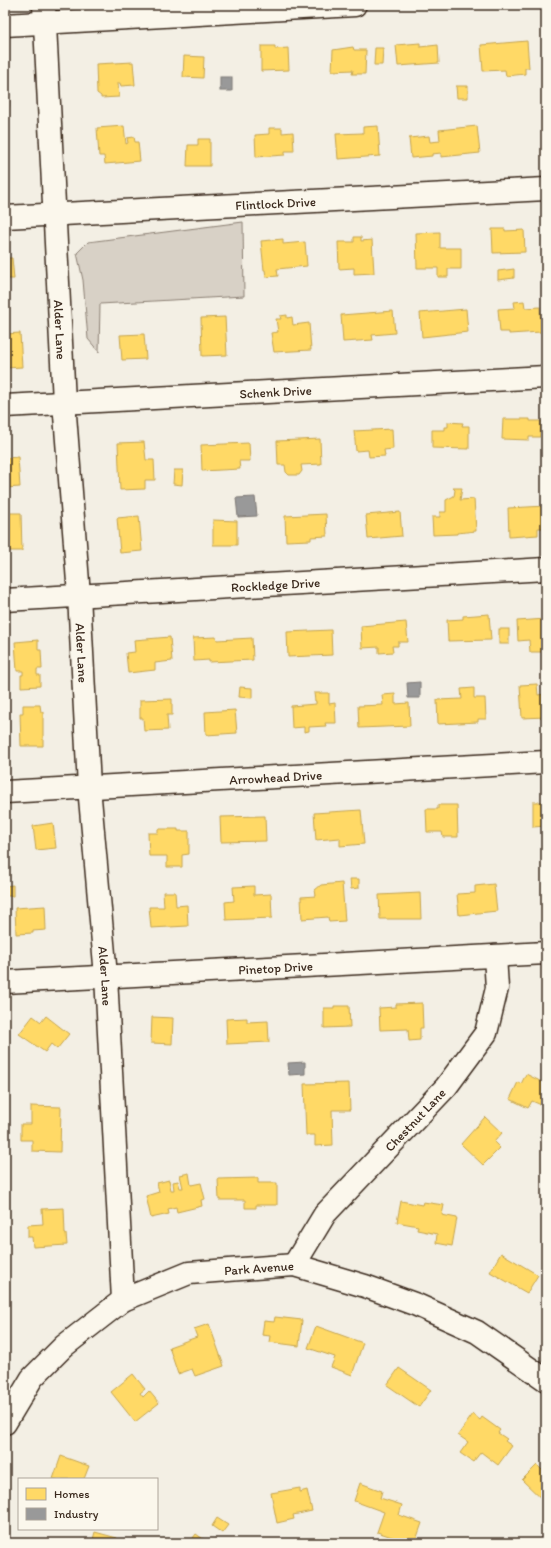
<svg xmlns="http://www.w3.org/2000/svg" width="551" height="1548" font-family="Itim,sans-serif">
  <rect width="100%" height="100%" fill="#f3efe4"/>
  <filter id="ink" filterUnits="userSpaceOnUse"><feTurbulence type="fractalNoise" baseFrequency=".025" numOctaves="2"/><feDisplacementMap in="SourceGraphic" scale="8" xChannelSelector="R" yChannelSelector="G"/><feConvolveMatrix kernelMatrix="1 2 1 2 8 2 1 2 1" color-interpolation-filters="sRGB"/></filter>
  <g filter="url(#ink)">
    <polygon fill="#d8d1c6" stroke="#8a7e72" points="243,222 244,296 100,304 99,352 88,339 83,280 77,253 88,242"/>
    <g fill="#ffd966" stroke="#c4a450">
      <polygon points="527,41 529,68 525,68 525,74 506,76 505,70 483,71 481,45"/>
      <polygon points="420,43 420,47 438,45 439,63 398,66 396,45"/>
      <polygon points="261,46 275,46 275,49 288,48 289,70 261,71"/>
      <polygon points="353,47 354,50 366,50 365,74 352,74 353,70 332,71 333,50"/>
      <polygon points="375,48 383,48 382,65 374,65"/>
      <polygon points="184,56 204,57 203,78 183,77"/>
      <polygon points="133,62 135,85 121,86 120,83 118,83 119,97 101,98 101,96 97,93 96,64"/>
      <polygon points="456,86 468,86 468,98 457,98"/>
      <polygon points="124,126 126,144 128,143 127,138 134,137 135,142 138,142 140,161 105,164 104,156 99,156 97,128"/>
      <polygon points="378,126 380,156 338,159 336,134 363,133 363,127"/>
      <polygon points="477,126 480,153 441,157 441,153 432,154 432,156 411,158 409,138 429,136 430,142 440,141 439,130"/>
      <polygon points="269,128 282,128 282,133 293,132 294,151 285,151 285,155 256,157 255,135 269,134"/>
      <polygon points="198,139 210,139 210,166 187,166 188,145 198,145"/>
      <polygon points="492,229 505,229 505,231 524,230 525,252 493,253"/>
      <polygon points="440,232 440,248 461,248 461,269 448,269 448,277 438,277 438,268 417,268 416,233"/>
      <polygon points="354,237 361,237 361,241 372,240 374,273 354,274 354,268 339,269 338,242 354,242"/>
      <polygon points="283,239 283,244 305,242 307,266 277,269 278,276 266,277 265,270 264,270 261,241"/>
      <polygon points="5,258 12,258 14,279 5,279"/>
      <polygon points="514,269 514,278 498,280 498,271"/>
      <polygon points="524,301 525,308 540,307 541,332 509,334 509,332 500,332 498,309 515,308 514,302"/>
      <polygon points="466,309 468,332 422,337 420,313"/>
      <polygon points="393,311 395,333 372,335 373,340 343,342 341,315"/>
      <polygon points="287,315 287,318 292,317 293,325 309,323 311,350 274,352 271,333 278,332 276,319 281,319 280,316"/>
      <polygon points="225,317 227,355 202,356 201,318"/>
      <polygon points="20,333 22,367 5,368 5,334"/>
      <polygon points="144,334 146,359 122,360 120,335"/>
      <polygon points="503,419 530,419 530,421 541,421 540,437 529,437 529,440 502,439"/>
      <polygon points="448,422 463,423 462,426 469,426 469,449 432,448 432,430 445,430 445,427 448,427"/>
      <polygon points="392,429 393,449 384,450 385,456 369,457 368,450 356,451 354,431"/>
      <polygon points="320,439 321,464 301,465 302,471 299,475 289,475 286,472 285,465 278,465 277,441"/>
      <polygon points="144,442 146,460 154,460 155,480 145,480 145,489 120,490 118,443"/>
      <polygon points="249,443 250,461 239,461 240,469 202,471 201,445"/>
      <polygon points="18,457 20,487 5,488 5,458"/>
      <polygon points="174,470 183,470 182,485 173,484"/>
      <polygon points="453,488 462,488 460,500 474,499 476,531 457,533 457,534 433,535 432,517 440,517 440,512 446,512 446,500 454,496 455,490"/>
      <polygon points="546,506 546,528 538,528 538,535 509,537 508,508"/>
      <polygon points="400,512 402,536 368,539 366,515"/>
      <polygon points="5,513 21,513 22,551 5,551 5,526 7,526 7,524 5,524"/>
      <polygon points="326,514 327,536 311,537 311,540 286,541 285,516"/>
      <polygon points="139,516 142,551 120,553 117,518"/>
      <polygon points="213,520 237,521 237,545 213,545"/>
      <polygon points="489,614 491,640 448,641 447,620 463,619 463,616"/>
      <polygon points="546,619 546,652 530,652 529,640 518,641 517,621"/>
      <polygon points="406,622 408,642 398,642 398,646 392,646 393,652 379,653 379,647 362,648 361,626"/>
      <rect x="499" y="629" width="10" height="15"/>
      <polygon points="331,630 332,655 288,657 287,632"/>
      <polygon points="170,637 172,661 155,663 155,670 128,673 126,653 135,652 134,640"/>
      <polygon points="216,637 217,640 252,638 253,660 209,662 209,660 194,661 193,638"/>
      <polygon points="38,640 38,650 41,650 42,669 37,669 37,675 40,675 40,686 21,687 21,675 23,675 23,671 17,671 15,642"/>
      <polygon points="537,684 538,695 546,694 546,717 522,718 520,685"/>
      <polygon points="240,687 252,688 252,698 239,697"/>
      <polygon points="474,688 474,698 485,698 486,719 478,719 478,722 438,724 437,700 462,699 461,689"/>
      <polygon points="314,693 329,693 329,704 335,703 336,723 325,723 326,726 309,727 309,731 304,732 304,727 292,728 291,706 316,704 316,701 315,701"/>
      <polygon points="395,694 395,704 409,703 410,726 359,728 358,706 383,705 382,695"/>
      <polygon points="172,699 172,715 167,715 168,730 144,731 143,718 140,718 140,700"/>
      <polygon points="23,705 40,705 41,712 43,712 43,746 21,746 20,713 23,713"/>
      <polygon points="235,710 237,733 206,735 205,712"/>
      <polygon points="543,799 546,799 546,826 533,827 533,802 544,802"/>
      <polygon points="438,805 457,805 458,837 443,837 442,832 427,832 426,809 438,809"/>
      <polygon points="361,810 364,844 340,846 340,838 316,840 314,813"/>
      <polygon points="265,816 266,841 221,842 220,817"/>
      <polygon points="53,823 56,848 36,850 33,826"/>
      <polygon points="158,829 178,829 178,831 189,831 189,854 182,855 182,867 167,867 167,856 149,856 148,833 158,833"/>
      <polygon points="350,879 359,879 359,888 351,889"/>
      <polygon points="342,883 345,921 329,922 328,917 302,919 301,897 316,896 315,890 321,885"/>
      <polygon points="494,884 497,911 459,915 457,894 475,893 475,886"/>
      <polygon points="13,885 13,896 5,896 5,886"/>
      <polygon points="254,886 254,895 271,894 272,918 226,920 225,902 234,901 233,887"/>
      <polygon points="163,892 175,892 176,906 187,905 188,926 151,928 149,907 164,907"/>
      <polygon points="420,893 421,919 380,919 379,895"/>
      <polygon points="45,906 46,930 33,931 33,933 16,934 15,908"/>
      <polygon points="422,1003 423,1028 420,1028 420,1040 409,1041 408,1029 380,1030 379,1008 396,1007 396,1004"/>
      <polygon points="544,1004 546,1004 546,1025 545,1025"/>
      <polygon points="334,1006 349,1006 350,1027 324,1028 324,1008 334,1008"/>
      <polygon points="33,1016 41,1022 46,1016 69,1034 57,1049 51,1044 45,1052 19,1034"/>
      <polygon points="152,1017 173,1018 172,1044 151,1043"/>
      <polygon points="247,1018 247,1022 268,1021 269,1042 227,1044 226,1019"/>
      <polygon points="526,1074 546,1084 546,1107 532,1101 528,1108 510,1099 518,1082 521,1084"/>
      <polygon points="349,1083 350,1110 332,1110 333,1145 315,1146 315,1135 306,1135 304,1084"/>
      <polygon points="31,1106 61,1107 60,1152 32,1151 32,1140 21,1140 21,1124 31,1124"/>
      <polygon points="485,1117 502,1133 494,1142 500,1148 483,1165 461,1144"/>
      <polygon points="189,1173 191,1185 201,1183 205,1199 201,1200 202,1206 177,1212 176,1207 168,1209 169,1214 151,1218 146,1196 159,1192 157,1183 169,1180 171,1190 174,1190 173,1182 178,1181 180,1188 183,1188 180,1175"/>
      <polygon points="258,1178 258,1183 277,1183 277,1205 256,1205 256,1208 245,1208 245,1200 219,1200 218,1179"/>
      <polygon points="401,1201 422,1205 423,1202 444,1205 442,1215 457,1218 452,1246 436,1243 437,1234 417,1230 418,1226 397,1222"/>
      <polygon points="64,1208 65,1234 66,1234 67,1245 33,1247 32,1237 28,1237 28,1225 43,1224 42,1209"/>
      <polygon points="501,1253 538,1275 527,1293 490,1272"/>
      <polygon points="275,1317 302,1320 299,1346 269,1342 270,1336 262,1335 264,1321 274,1322"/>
      <polygon points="209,1324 224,1366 195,1376 192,1369 178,1374 169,1347 197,1337 194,1329"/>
      <polygon points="316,1326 363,1343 352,1375 331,1367 335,1357 308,1348"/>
      <polygon points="399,1368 431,1390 419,1407 387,1385"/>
      <polygon points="133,1374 145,1389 140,1393 143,1397 149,1391 159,1403 135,1422 111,1392"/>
      <polygon points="473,1414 480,1420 482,1417 500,1430 498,1433 507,1439 505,1441 512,1446 498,1465 481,1452 473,1462 460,1453 468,1442 458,1435"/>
      <polygon points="61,1456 89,1466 84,1479 53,1479"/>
      <polygon points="537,1465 546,1474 546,1503 522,1480"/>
      <polygon points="360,1483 382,1491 380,1498 402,1505 399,1515 422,1523 415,1543 410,1543 377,1532 384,1512 354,1501"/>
      <polygon points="300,1488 300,1492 307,1490 312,1511 293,1515 294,1519 277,1523 271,1493"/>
      <polygon points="217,1518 228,1525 222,1533 212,1526"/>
      <polygon points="95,1532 117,1538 116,1543 92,1543"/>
      <polygon points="196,1534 209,1543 189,1543"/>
    </g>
    <g fill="#999" stroke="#7d7874">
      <rect x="220" y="77" width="12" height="14"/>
      <polygon points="5,93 10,94 9,107 5,106"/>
      <polygon points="255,497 257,516 238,517 236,498"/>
      <polygon points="420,682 420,698 408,698 407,683"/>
      <polygon points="305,1062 305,1074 289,1075 288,1063"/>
    </g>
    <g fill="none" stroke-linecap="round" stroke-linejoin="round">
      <g stroke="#3b2a1e" stroke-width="25">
        <g id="minor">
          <path id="s1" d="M 44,5 L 64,402 L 79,595 L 89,787 L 106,976 L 123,1300"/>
          <polyline points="5,25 355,5"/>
          <path id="s2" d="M 5,217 L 546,189"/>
          <path id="s3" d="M 5,406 L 546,377"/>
          <path id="s4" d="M 5,600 L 546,569"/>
          <path id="s5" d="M 5,792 L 546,762"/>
          <path id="s6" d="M 5,982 L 546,953"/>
          <path id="s7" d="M 294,1265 L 325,1214 L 446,1087 L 486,1033 L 497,988 L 495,956"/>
          <path id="s8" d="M 5,1423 L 32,1378 L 64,1346 L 123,1300 L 189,1273 L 294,1265 L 365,1286 L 417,1305 L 477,1332 L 546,1380"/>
        </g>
      </g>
      <use href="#minor" stroke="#fbf7ec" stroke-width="22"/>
    </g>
  </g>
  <g text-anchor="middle" stroke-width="4" stroke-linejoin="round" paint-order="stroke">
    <g font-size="13" fill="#3b2a1e" stroke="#fbf7ec">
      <text dy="5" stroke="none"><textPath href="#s2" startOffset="271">Flintlock Drive</textPath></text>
      <text dy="5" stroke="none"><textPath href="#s1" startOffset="325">Alder Lane</textPath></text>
      <text dy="5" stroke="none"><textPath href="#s3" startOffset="271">Schenk Drive</textPath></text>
      <text dy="5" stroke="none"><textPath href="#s4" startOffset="271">Rockledge Drive</textPath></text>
      <text dy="5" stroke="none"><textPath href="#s1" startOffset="649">Alder Lane</textPath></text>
      <text dy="5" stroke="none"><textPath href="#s5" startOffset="271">Arrowhead Drive</textPath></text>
      <text dy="5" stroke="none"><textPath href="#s6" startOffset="271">Pinetop Drive</textPath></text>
      <text dy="5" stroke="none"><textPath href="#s1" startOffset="973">Alder Lane</textPath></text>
      <text dy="5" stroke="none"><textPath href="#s7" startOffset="190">Chestnut Lane</textPath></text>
      <text dy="5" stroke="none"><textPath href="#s8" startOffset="314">Park Avenue</textPath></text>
    </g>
  </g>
  <rect width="551" height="1548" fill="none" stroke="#fbf7ec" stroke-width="20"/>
  <rect x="10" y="10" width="531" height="1528" fill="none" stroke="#3b2a1e" stroke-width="1.5" filter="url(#ink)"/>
  <rect x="18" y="1478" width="140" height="52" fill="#fbf7ec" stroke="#aea59a"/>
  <rect x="26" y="1488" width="20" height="12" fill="#ffd966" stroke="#aea59a"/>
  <text x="54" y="1498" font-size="12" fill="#3b2a1e">Homes</text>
  <rect x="26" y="1508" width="20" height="12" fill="#999999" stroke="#aea59a"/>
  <text x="54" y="1518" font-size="12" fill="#3b2a1e">Industry</text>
</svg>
